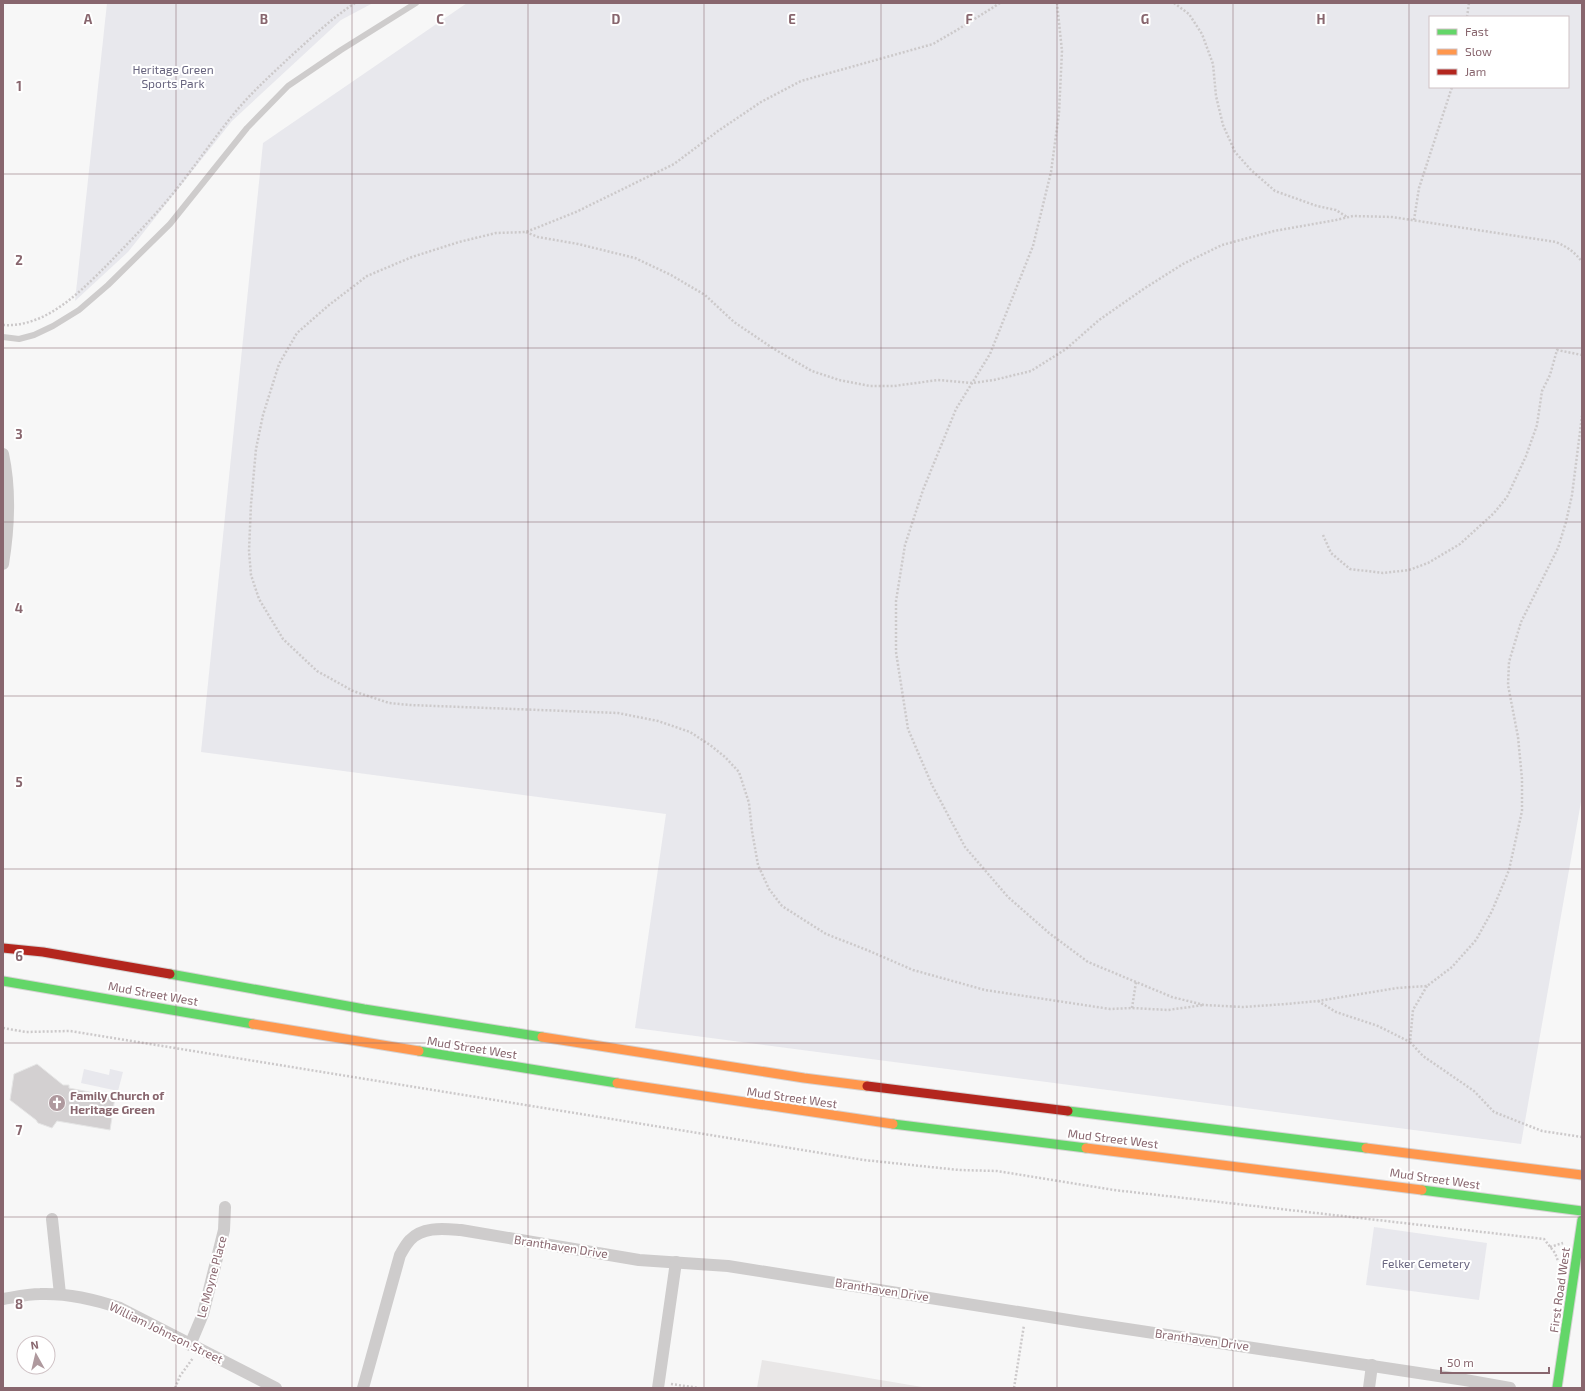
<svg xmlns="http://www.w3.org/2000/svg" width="1585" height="1391" font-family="'Exo 2',sans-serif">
  <rect width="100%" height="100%" fill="#f7f7f7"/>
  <polygon fill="#e9e7e7" points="762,1360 928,1388 757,1388"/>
  <g fill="#e8e8ed" fill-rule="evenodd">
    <polygon points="107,3 373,3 341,20 232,121 128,252 75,301"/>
    <path d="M 467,3 L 1582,3 L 1582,796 L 1521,1144 L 635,1028 L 666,814 L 201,752 L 263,143 ZM 1430,17 L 1568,17 L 1568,87 L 1430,87 Z"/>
    <polygon points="84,1069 109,1075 110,1069 123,1072 118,1091 81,1083"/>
    <polygon points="1374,1227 1487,1243 1479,1300 1366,1285"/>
  </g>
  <polygon fill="#d3d0d1" stroke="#e6e6e6" points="37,1064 63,1085 69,1085 69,1088 115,1097 110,1130 57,1121 52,1128 38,1123 36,1120 10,1100 14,1074"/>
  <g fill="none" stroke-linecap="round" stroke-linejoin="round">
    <g stroke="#d5d3d3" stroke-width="11">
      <g id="fast">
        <polyline points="170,974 364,1009 542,1037"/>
        <polyline points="3,981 253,1024"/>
        <polyline points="419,1051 617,1083"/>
        <polyline points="1068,1111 1366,1148"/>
        <polyline points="893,1124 1086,1148"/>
        <polyline points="1422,1190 1582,1211"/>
        <polyline points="1557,1388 1582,1220"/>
      </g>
    </g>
    <g stroke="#d5d3d3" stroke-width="11">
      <g id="slow">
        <polyline points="253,1024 419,1051"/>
        <polyline points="542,1037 804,1078 867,1086"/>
        <polyline points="617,1083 893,1124"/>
        <polyline points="1086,1148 1422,1190"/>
        <polyline points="1366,1148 1582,1175"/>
      </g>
    </g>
    <g stroke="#d5d3d3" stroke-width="11">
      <g id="jam">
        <polyline points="3,948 43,952 170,974"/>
        <polyline points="867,1086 1068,1111"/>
      </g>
    </g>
    <g stroke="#ccc9ca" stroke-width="2.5" stroke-dasharray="2 2" stroke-linecap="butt">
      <polyline points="1000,3 957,30 933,44 801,81 761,102 718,131 674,164 576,212 526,232 496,233 459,242 412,257 367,276 329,305 297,333 279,364 263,415 256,449 251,504 249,551 251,575 259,599 283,639 317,671 353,691 389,703 410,705 618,713 658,721 690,732 710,745 725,757 739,772 749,803 752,831 758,865 769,889 782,906 826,934 867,950 913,970 985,990 1110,1009 1132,1008 1168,1010 1204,1005"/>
      <polyline points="1057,3 1062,51 1059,113 1051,172 1033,246 990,354 956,409 923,490 905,545 896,601 896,652 908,729 932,785 965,847 1008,897 1049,933 1088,962 1172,997 1204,1005 1243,1007 1286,1004 1318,1001 1397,988 1427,986 1452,967 1476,940 1492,911 1509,870 1522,811 1522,779 1518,737 1508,685 1509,662 1521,622 1558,548 1566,522 1572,495 1582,416"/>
      <polyline points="1174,3 1189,14 1202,34 1213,64 1216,96 1223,125 1235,152 1251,170 1275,191 1317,206 1336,210 1347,217"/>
      <polyline points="1467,17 1469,3"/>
      <polyline points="1414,220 1419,188 1452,87"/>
      <path d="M 526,232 L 538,237 L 578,244 L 635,258 L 671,275 L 705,295 L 734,322 L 774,349 L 812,371 L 839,380 L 870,386 L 894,386 L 938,380 L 972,383 L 994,380 L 1031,371 L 1066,349 L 1099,320 L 1145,288 L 1183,264 L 1222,245 L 1274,231 L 1336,220 L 1353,216 L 1392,217 L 1556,242 C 1567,247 1575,252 1582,262"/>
      <path d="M 3,325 C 47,328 83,289 111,261 C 129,242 148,223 165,203 C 190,174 212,140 237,110 C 253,91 272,74 290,57 C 311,38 332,18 355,3"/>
      <polyline points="1323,535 1331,553 1350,569 1383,573 1409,570 1428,563 1460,544 1494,513 1507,497 1526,456 1537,425 1542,391 1550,375 1557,350 1582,355"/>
      <polyline points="1427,986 1413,1010 1410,1042 1423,1056 1474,1091 1494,1112 1542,1131 1582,1137"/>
      <polyline points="1318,1001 1336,1012 1378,1026 1410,1042"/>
      <polyline points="1132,1008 1136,982"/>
      <polyline points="3,1028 26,1032 70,1031 864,1160 959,1170 997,1171 1114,1190 1544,1239 1555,1253 1558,1261"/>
      <polyline points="1550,1247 1563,1243"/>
      <polyline points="671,1384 699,1388"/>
      <polyline points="175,1388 180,1376 193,1358"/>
      <polyline points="1014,1388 1024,1325"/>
    </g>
    <polyline stroke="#cecccc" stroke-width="6" points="3,337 19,339 34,335 53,326 79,310 108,285 170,224 247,128 288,86 341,50 416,3"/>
    <g stroke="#cecccc" stroke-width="12">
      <path d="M 3,454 C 11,491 9,527 3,564"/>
      <polyline points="52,1219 60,1294"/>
      <path d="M 3,1299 C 15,1297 28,1294 40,1294 C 68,1293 94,1299 120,1308 L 276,1388"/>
      <polyline points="190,1345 203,1314 224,1230 225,1207"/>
      <path d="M 363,1388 L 400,1255 C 403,1250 406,1244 410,1240 C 423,1226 445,1229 461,1230 L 639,1260 L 728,1266 L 1081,1322 L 1465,1380 L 1510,1388"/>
      <polyline points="658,1388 676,1262"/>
      <polyline points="1369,1388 1372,1365"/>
    </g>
    <use href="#fast" stroke="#63d668" stroke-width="9"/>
    <use href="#slow" stroke="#ff974d" stroke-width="9"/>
    <use href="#jam" stroke="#b3261e" stroke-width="9"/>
  </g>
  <path fill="none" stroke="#88666e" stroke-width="1" stroke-opacity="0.55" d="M 176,3 L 176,1388M 352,3 L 352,1388M 528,3 L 528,1388M 704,3 L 704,1388M 881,3 L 881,1388M 1057,3 L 1057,1388M 1233,3 L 1233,1388M 1409,3 L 1409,1388M 3,174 L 1582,174M 3,348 L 1582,348M 3,522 L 1582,522M 3,696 L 1582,696M 3,869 L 1582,869M 3,1043 L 1582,1043M 3,1217 L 1582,1217"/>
  <defs>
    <g id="church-disc" transform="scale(0.9)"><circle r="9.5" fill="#af999e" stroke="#fff"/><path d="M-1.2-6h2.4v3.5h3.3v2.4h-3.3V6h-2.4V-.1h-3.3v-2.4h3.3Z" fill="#fff"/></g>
  </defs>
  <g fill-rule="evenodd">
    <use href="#church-disc" x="57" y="1103"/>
  </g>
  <g text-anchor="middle" stroke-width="4" stroke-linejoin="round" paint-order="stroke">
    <g font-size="12" fill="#68657f" stroke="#fff">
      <text x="173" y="74">Heritage Green<tspan x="173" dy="14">Sports Park</tspan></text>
      <text x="1426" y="1268">Felker Cemetery</text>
    </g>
    <g font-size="12" fill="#88666e" stroke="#fff">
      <text transform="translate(153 994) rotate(10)" y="4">Mud Street West</text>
      <text transform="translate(472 1048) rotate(9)" y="4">Mud Street West</text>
      <text transform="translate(792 1098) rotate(8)" y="4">Mud Street West</text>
      <text transform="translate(1113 1139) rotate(7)" y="4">Mud Street West</text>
      <text transform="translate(1435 1179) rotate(8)" y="4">Mud Street West</text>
      <text transform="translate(561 1247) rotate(9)" y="4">Branthaven Drive</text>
      <text transform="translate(212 1277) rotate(-75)" y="4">Le Moyne Place</text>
      <text transform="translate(882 1290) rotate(9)" y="4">Branthaven Drive</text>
      <text transform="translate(1560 1290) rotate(-82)" y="4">First Road West</text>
      <text transform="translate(166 1333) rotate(26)" y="4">William Johnson Street</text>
      <text transform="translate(1202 1340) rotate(8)" y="4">Branthaven Drive</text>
    </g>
    <g font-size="12" font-weight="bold" fill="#88666e" stroke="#fff" text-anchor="start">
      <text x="70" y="1100">Family Church of<tspan x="70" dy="14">Heritage Green</tspan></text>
    </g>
  </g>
  <g font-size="13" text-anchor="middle" font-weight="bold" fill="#88666e" stroke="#fff" stroke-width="4" stroke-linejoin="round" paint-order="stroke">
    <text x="88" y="24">A</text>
    <text x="264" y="24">B</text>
    <text x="440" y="24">C</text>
    <text x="616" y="24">D</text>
    <text x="792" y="24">E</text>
    <text x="969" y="24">F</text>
    <text x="1145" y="24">G</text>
    <text x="1321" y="24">H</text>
    <text x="19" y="91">1</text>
    <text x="19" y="265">2</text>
    <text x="19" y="439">3</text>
    <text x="19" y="613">4</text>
    <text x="19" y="787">5</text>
    <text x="19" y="961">6</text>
    <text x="19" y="1135">7</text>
    <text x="19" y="1309">8</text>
  </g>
  <rect width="1585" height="1391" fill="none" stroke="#88666e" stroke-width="8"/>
  <rect x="1429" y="16" width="140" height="72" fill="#ffffff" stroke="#cfc2c5"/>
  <rect x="1437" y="29" width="20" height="6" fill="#63d668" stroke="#cfc2c5"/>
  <text x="1465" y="36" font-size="12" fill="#88666e">Fast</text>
  <rect x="1437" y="49" width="20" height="6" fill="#ff974d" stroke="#cfc2c5"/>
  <text x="1465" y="56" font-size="12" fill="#88666e">Slow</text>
  <rect x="1437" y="69" width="20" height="6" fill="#b3261e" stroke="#cfc2c5"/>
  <text x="1465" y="76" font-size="12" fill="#88666e">Jam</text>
  <g transform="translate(36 1355) rotate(352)"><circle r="19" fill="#ffffff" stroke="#cfc2c5"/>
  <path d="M0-3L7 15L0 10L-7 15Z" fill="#af999e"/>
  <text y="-6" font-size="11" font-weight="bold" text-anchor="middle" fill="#88666e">N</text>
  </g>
  <path d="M1441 1367v6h108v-6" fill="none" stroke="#88666e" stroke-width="2"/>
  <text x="1447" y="1367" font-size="12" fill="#88666e" stroke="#ffffff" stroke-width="3" paint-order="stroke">50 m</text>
</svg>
